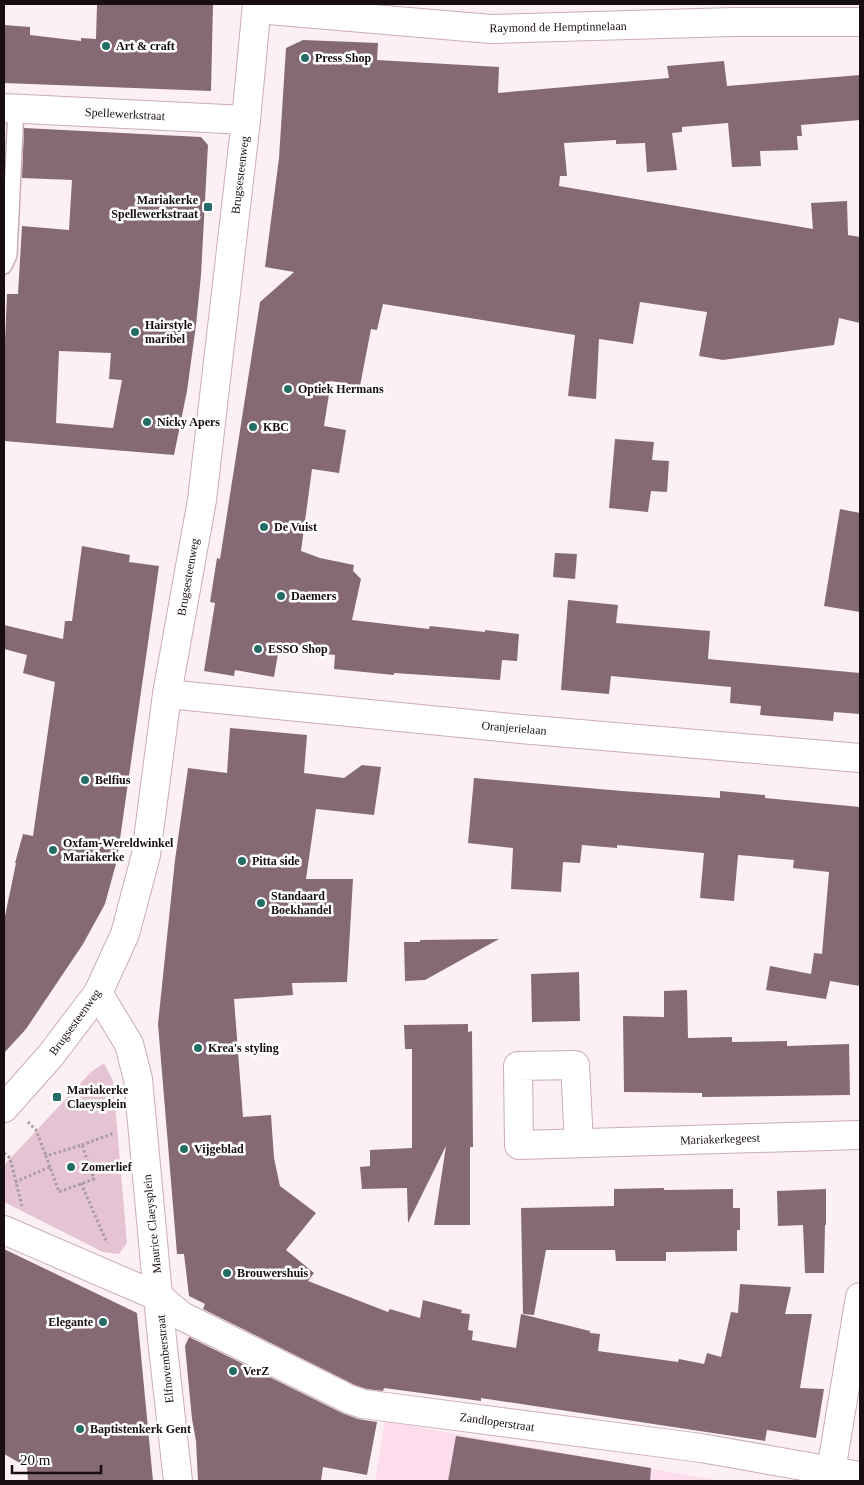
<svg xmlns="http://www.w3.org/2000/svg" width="864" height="1485" font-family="Georgia,serif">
  <rect width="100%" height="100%" fill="#fdf0f5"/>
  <polygon fill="#fdddeb" points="385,1421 653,1469 722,1481 375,1481"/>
  <polygon fill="#e6c3d2" points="104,1063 113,1081 127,1243 119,1254 103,1252 4,1202 4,1165 91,1072"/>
  <g fill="#856a76" fill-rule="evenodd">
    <polygon points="97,4 213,4 211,91 4,83 4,25 30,27 30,35 81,41 81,38 96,39"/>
    <polygon points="303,40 378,43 377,60 499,67 498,93 669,78 667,66 724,61 727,86 860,75 860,120 801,125 802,136 797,136 798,150 760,151 761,166 732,167 728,123 682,127 682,132 672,133 677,170 647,172 645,143 616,144 616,140 564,143 567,176 560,176 559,186 813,229 811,203 847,201 848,235 860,237 860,323 839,318 834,345 723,360 699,356 707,312 640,302 633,344 599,339 596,399 568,396 575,335 383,304 377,330 371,329 360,386 331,381 324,426 346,430 339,473 312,469 301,551 320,558 354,565 353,571 361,579 352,620 429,629 430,626 485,632 485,630 519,634 517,661 502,660 500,680 394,673 394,675 334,669 335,655 279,648 274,677 235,670 234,676 204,671 215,603 210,602 217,558 220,559 260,302 294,272 265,267 279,158 286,48"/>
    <path d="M 24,128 L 201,137 L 208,145 L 201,275 L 196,325 L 187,391 L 174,455 L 4,441 L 4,363 L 7,294 L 18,294 L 22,226 L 69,230 L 72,180 L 22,178 ZM 59,351 L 111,353 L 109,379 L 122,380 L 113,428 L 56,423 Z"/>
    <polygon points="615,439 654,442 652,460 669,461 667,492 651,491 648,512 609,508"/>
    <polygon points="840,509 860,513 860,612 824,606"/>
    <polygon points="82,546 130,555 129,562 159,566 117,860 105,904 83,944 26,1029 4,1053 4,921 16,863 15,863 23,834 33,836 55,682 23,673 27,655 4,649 4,625 63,639 65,621 72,621"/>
    <polygon points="555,553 577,554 575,579 553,577"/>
    <polygon points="568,600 618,605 616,623 710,631 708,659 860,673 860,714 834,712 833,721 760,715 761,706 730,703 731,687 611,676 609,694 561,690"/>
    <polygon points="230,728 307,735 304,773 344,778 362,765 381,767 374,815 316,809 306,879 353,879 347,982 292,983 293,995 234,999 243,1117 271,1115 274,1158 280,1186 316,1213 286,1250 314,1273 308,1281 388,1312 390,1309 420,1318 423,1300 462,1310 461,1313 470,1314 468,1330 473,1331 472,1340 516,1348 521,1314 590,1331 590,1333 600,1334 598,1351 678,1362 679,1359 704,1364 707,1353 721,1357 731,1312 738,1313 740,1284 791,1287 785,1314 812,1314 800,1388 824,1389 816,1438 767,1430 765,1441 481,1398 481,1401 384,1388 383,1391 367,1389 355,1385 203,1309 205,1304 189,1296 184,1254 177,1254 158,1024 175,860 188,768 227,773"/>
    <polygon points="474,778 622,791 720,798 720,791 765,795 765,798 860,807 860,986 830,981 826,999 766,990 770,966 811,974 814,953 822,954 829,872 793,868 794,860 738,855 734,901 700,898 704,853 617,845 617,848 582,845 580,863 563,862 561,892 511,889 513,848 468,843"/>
    <polygon points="499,939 425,980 405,981 404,942 420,942 420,940"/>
    <polygon points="579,972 580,1021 532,1022 531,974"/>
    <polygon points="687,990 688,1038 732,1037 732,1042 787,1041 787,1046 849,1044 850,1095 702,1097 702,1093 624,1092 623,1016 664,1017 664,991"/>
    <polygon points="468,1024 468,1032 472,1031 473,1147 470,1147 470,1225 434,1225 446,1146 408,1223 407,1188 362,1189 360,1167 370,1166 370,1150 412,1148 412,1049 405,1049 404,1025"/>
    <polygon points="664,1188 664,1190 733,1189 733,1208 740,1208 740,1230 737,1230 737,1251 666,1252 666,1261 616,1261 615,1250 546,1250 534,1315 523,1314 521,1208 614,1206 614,1189"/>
    <polygon points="826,1189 826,1225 825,1225 824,1273 805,1273 803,1225 778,1226 777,1191"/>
    <polygon points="4,1249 137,1313 153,1481 28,1481 27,1467 4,1454"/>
    <polygon points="189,1337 342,1413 358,1419 377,1422 367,1475 323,1467 321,1481 198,1481 196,1441 192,1419 185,1346"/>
    <polygon points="456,1436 651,1468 650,1481 448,1481"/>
  </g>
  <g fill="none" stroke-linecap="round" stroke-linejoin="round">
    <g stroke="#caacb9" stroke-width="18">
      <polyline id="service" points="4,266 9,255 16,109"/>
    </g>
    <g stroke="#caacb9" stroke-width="30">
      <g id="minor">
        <polyline points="257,9 491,29 733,22 860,22"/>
        <polyline points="4,108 246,120"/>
        <polyline points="167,694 521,729 860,758"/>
        <polyline points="98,993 129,1044 138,1079 162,1339 178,1481"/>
        <polyline points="579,1143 575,1065 518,1066 519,1145 860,1135"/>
        <polyline points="4,1230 159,1297 182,1316 349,1399 363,1404 701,1448 860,1476"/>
        <polyline points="831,1471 860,1297"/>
      </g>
    </g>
    <g stroke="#caacb9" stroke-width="30">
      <polyline id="tertiary" points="4,1108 51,1055 98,993 125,934 146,855 167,694 202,500 246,120 257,4"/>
    </g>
    <g stroke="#a99da2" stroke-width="3" stroke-dasharray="2.5 2.5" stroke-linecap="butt">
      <polyline points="28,1122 36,1130 46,1156"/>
      <polyline points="82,1145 114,1133"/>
      <polyline points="4,1153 10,1158 22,1206"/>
      <polyline points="15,1182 50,1167 59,1192 94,1179 82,1145 46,1156 50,1167"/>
      <polyline points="81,1183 107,1243"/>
    </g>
    <use href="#service" stroke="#fff" stroke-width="15"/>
    <use href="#minor" stroke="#fff" stroke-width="28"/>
    <use href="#tertiary" stroke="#fff" stroke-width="28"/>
  </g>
  <g fill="#246d66" stroke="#fff" stroke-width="2">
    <circle cx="106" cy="46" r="5"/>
    <circle cx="305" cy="58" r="5"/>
    <rect x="203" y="202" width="10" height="10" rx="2.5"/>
    <circle cx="135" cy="332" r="5"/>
    <circle cx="288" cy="389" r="5"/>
    <circle cx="147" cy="422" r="5"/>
    <circle cx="253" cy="427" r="5"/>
    <circle cx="264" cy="527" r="5"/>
    <circle cx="281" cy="596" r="5"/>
    <circle cx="258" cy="649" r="5"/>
    <circle cx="85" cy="780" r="5"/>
    <circle cx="53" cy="850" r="5"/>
    <circle cx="242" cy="861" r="5"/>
    <circle cx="261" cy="903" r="5"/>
    <circle cx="198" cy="1048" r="5"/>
    <rect x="52" y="1092" width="10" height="10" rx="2.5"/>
    <circle cx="184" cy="1149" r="5"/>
    <circle cx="71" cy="1167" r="5"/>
    <circle cx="227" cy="1273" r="5"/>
    <circle cx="103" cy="1322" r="5"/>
    <circle cx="233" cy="1371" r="5"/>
    <circle cx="80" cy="1429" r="5"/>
  </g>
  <g text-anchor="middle" stroke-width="5" stroke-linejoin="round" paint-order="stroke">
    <g font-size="12" fill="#180d12" stroke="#fff">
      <text transform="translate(558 27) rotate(-1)" y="4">Raymond de Hemptinnelaan</text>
      <text transform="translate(125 114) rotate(3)" y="4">Spellewerkstraat</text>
      <text transform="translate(240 175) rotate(-83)" y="4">Brugsesteenweg</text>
      <text transform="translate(188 577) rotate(-80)" y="4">Brugsesteenweg</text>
      <text transform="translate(514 728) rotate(5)" y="4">Oranjerielaan</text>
      <text transform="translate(75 1022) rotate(-54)" y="4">Brugsesteenweg</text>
      <text transform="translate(720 1139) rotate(-2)" y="4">Mariakerkegeest</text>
      <text transform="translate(152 1224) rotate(-96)" y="4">Maurice Claeysplein</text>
      <text transform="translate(165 1359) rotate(-96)" y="4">Elfnovemberstraat</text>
      <text transform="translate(497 1422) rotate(8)" y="4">Zandloperstraat</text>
    </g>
    <g font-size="12" font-weight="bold" fill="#180d12" stroke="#fff" text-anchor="start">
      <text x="116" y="50">Art &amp; craft</text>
      <text x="315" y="62">Press Shop</text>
      <text x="198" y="204" text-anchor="end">Mariakerke<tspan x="198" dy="14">Spellewerkstraat</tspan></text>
      <text x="145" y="329">Hairstyle<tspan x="145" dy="14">maribel</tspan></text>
      <text x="298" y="393">Optiek Hermans</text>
      <text x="157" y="426">Nicky Apers</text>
      <text x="263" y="431">KBC</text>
      <text x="274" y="531">De Vuist</text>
      <text x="291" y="600">Daemers</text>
      <text x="268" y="653">ESSO Shop</text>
      <text x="95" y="784">Belfius</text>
      <text x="63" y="847">Oxfam-Wereldwinkel<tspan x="63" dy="14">Mariakerke</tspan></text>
      <text x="252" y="865">Pitta side</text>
      <text x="271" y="900">Standaard<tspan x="271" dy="14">Boekhandel</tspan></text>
      <text x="208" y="1052">Krea's styling</text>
      <text x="67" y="1094">Mariakerke<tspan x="67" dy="14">Claeysplein</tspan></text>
      <text x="194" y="1153">Vijgeblad</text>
      <text x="81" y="1171">Zomerlief</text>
      <text x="237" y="1277">Brouwershuis</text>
      <text x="93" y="1326" text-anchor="end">Elegante</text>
      <text x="243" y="1375">VerZ</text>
      <text x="90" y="1433">Baptistenkerk Gent</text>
    </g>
  </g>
  <rect width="864" height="1485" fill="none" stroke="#180d12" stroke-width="10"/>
  <path d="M12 1465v8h89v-8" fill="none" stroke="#180d12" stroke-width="2.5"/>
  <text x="20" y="1465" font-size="15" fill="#180d12" stroke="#ffffff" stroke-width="4" paint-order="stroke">20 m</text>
</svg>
